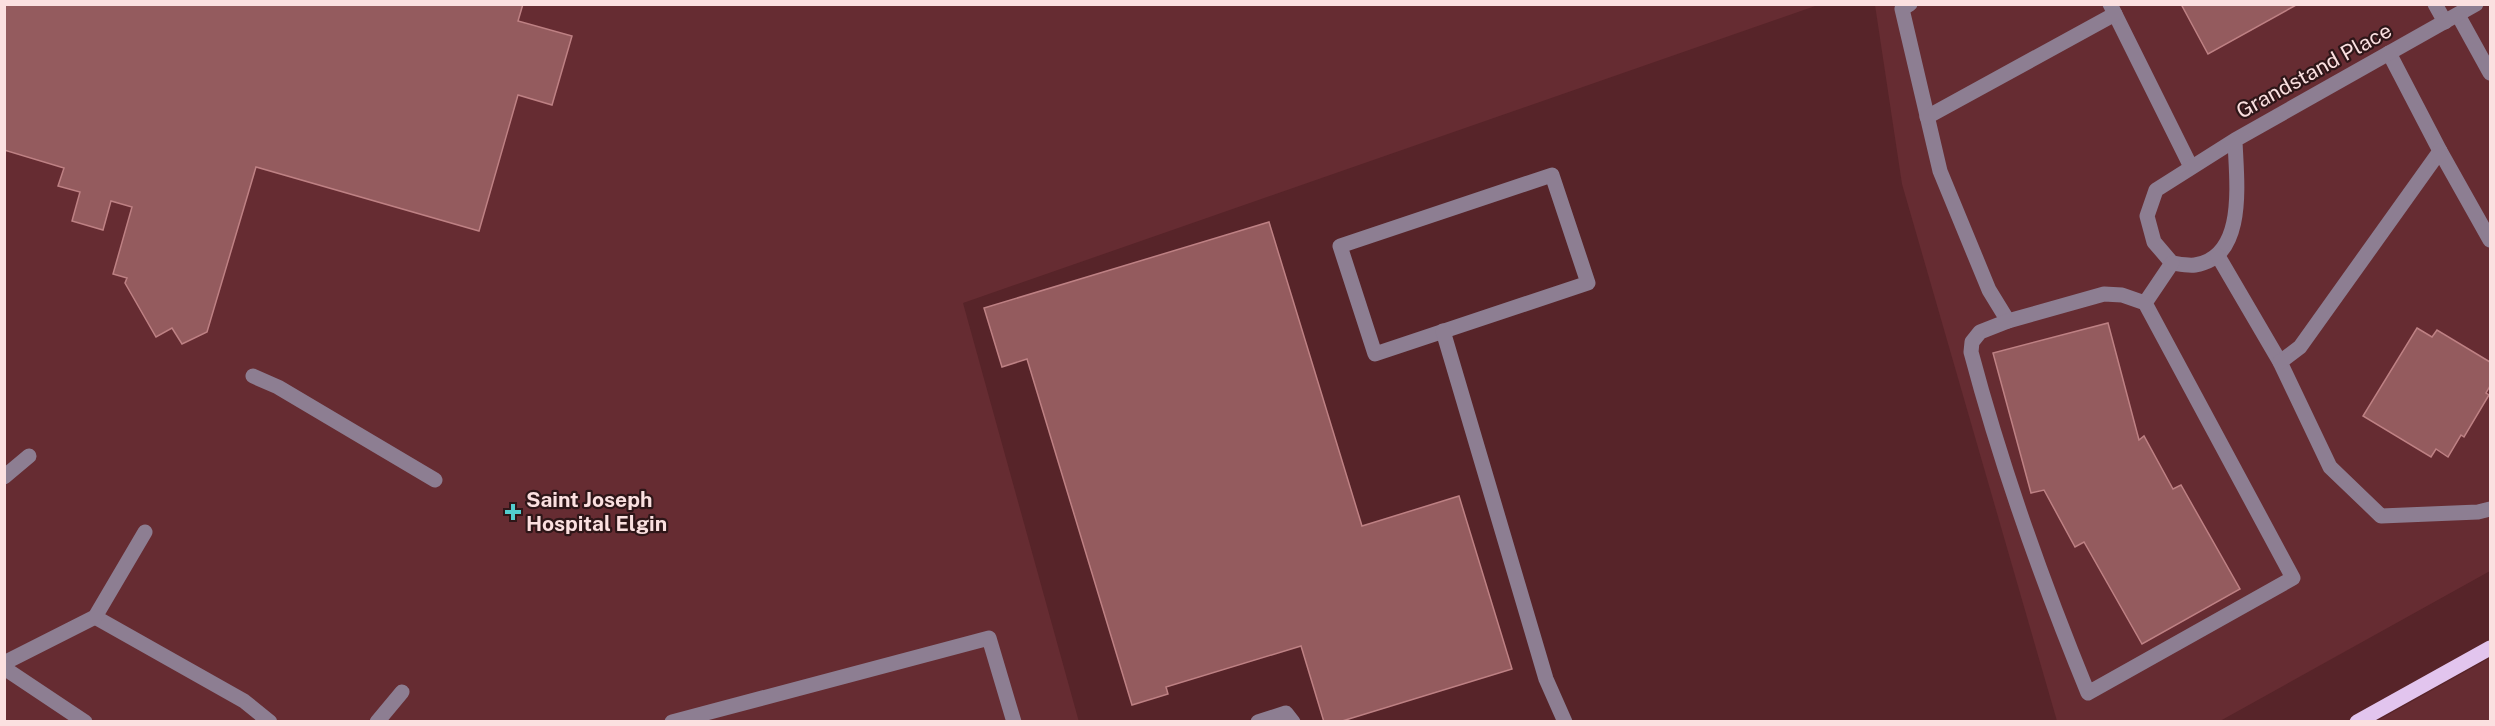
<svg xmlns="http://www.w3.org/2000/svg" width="2495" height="726" font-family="'Public Sans',sans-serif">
  <rect width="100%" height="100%" fill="#572429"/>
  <g fill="#662c32">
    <polygon points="4,5 1818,5 963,303 1079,722 5,721"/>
    <polygon points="1875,5 2490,5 2490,571 2220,721 2057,721 1902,184"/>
    <polygon points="2490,658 2490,721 2377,721"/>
  </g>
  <g fill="#945b5e" stroke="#be8184" stroke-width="1.5">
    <polygon points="4,4 523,4 518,21 572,36 552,105 518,95 479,231 256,167 207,332 182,344 172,328 156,337 125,283 127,278 113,274 132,207 111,201 103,230 72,221 80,192 58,186 64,168 4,150"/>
    <polygon points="2181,4 2298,4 2208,54"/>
    <polygon points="1269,222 1362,526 1459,496 1512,669 1339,722 1324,722 1301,646 1166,687 1168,694 1132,705 1027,359 1002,367 984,308"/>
    <polygon points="2108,323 2139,440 2144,436 2173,489 2181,485 2240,589 2142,644 2084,542 2075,547 2044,490 2031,493 1993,353"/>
    <polygon points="2417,328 2432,337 2437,330 2490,362 2490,386 2486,393 2489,395 2464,437 2461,435 2448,457 2436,449 2431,457 2363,416"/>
  </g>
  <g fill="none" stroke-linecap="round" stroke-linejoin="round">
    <g stroke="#8d7e92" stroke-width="15">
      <polyline points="1910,4 1902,9 1940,171 1989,290 2008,321"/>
      <polyline points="2110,4 2191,167"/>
      <polyline points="2435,4 2445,22"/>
      <polyline points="2458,15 2490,73"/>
      <polyline points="2389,53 2440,151"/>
      <polyline points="1927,117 2115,14"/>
      <path d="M 2235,140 C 2236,178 2248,257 2195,265 C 2188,266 2179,264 2172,263 L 2154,242 L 2147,216 L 2156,190 L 2235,140 L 2476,4"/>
      <polygon points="1552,175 1588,283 1375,354 1340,246"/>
      <polyline points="2218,256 2280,362 2330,467 2381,516 2478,512 2490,509"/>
      <path d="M 2145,303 L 2122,295 L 2104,294 L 2008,321 L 1980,332 L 1972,342 L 1971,352 C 2002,469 2042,581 2088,693 L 2293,578 L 2145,303 L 2172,263"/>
      <polyline points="1443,331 1546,679 1565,722"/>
      <polyline points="2280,362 2300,347 2440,151 2490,240"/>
      <polyline points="253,376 278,387 435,480"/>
      <polyline points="4,477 29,456"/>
      <polyline points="95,617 244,701 270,722"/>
      <polyline points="4,663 95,617 145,532"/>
      <polyline points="4,668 85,722"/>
      <polyline points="377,722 402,692"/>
      <polyline points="672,722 989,638 1014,722"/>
      <polyline points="1258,722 1286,713 1293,722"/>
    </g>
    <polyline stroke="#e2c5ee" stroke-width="15" points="2357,722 2490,648"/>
  </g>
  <path fill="#52cdce" stroke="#2e1618" stroke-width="2" d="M510 503h6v6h6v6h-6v6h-6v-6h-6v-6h6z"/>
  <g text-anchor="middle" stroke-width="4.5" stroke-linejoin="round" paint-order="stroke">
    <g font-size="21" fill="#fbe0e0" stroke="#2e1618">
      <text transform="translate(2314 71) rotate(-29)" y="7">Grandstand Place</text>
    </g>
    <g font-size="21" font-weight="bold" fill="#fbe0e0" stroke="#2e1618" text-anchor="start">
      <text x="526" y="507">Saint Joseph<tspan x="526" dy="24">Hospital Elgin</tspan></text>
    </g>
  </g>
  <rect width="2495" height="726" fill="none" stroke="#fbe0e0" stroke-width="12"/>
</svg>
